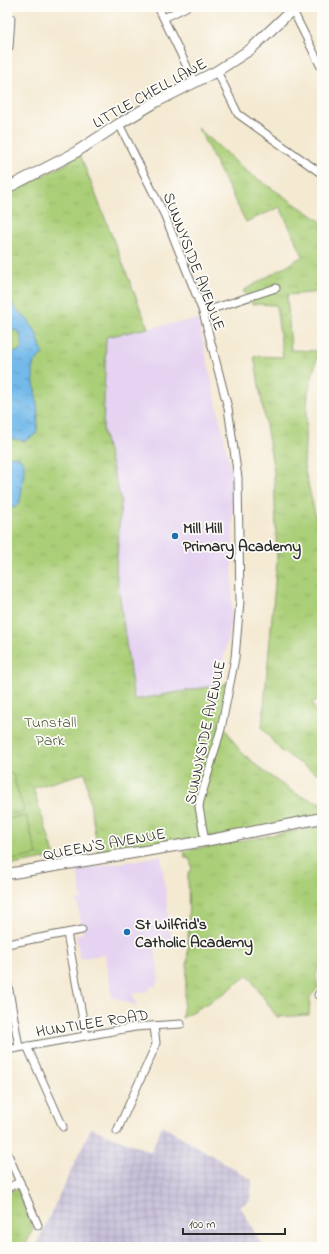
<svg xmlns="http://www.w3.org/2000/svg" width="329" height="1254" font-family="'Indie Flower',sans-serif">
  <defs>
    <pattern id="industrial-grid" width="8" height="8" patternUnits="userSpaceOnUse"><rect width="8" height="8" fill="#c7c0d9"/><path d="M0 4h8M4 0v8" fill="none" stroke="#aba5ba"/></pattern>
    <pattern id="grass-tufts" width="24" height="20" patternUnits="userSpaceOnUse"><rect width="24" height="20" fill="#abcf78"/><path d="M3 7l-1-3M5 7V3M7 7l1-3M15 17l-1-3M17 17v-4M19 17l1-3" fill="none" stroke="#93b268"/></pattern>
    <pattern id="water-ripples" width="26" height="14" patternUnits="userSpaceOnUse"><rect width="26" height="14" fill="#73baeb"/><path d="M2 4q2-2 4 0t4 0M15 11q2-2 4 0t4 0" fill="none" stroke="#5f97bf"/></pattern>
  </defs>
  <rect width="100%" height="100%" fill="#fdfcf7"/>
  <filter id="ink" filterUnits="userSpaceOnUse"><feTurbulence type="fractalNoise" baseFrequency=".025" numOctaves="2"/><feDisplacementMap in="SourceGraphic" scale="8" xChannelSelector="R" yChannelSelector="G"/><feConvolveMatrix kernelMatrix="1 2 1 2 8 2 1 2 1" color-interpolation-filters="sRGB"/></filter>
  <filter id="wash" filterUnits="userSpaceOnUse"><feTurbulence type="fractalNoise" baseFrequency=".012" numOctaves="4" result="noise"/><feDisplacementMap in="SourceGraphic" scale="16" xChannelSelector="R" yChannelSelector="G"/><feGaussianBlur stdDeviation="0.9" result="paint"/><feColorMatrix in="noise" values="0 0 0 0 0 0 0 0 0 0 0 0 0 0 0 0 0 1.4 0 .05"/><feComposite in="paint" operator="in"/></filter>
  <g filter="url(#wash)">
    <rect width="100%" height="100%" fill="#f4e9d1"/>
    <g fill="#e5d3f1">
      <polygon points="198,319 233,479 232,618 218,685 134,701 116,570 121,501 103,432 106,336"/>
      <polygon points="161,856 172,945 155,947 159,980 154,987 151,986 148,991 132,994 137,1006 112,997 105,954 80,959 76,935 83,933 77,901 82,900 77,870"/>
    </g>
    <polygon fill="url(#industrial-grid)" points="162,1125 252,1180 250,1201 240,1206 263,1247 35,1247 91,1128 151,1152"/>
    <g fill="url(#grass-tufts)" stroke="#6b7d52">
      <polygon points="198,128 246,171 322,222 322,291 321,292 287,295 291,350 319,351 308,392 304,466 322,545 322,699 312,702 322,730 322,774 314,772 281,751 262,728 277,561 274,472 254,356 283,357 276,305 252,304 243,291 303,256 280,207 246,222"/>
      <polygon points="77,151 81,157 148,328 106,337 103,432 121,501 116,570 134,700 230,683 221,729 226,730 240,751 261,769 284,786 300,796 322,803 322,818 99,857 85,773 33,788 55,857 7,866 7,193 70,162 69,156"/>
      <path d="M 322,826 L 322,935 L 319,941 L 322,942 L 322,968 L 318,968 L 316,976 L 318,988 L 310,997 L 309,1015 L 277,1017 L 248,975 L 223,994 L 182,1018 C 189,970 189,922 188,874 L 192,869 L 190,859 L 185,858 L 184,851 Z"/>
      <polygon points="17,1189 33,1228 25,1247 11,1247 7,1245 7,1193"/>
    </g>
    <g fill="#abcf78" stroke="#6b7d52">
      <polygon points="12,773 24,811 7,814 7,774"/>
      <polygon points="26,816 37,855 7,861 7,819"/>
    </g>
    <g fill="url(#water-ripples)" stroke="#4f728b">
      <path d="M 7,282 L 9,283 L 11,301 L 15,308 L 28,320 L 36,332 L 43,353 L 33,364 C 32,387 42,411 36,434 L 25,441 L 7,438 L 7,350 L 13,353 L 21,350 C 23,343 22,337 18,331 L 12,330 L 7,331 Z"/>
      <path d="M 12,456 L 19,457 L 24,463 L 24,472 L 20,503 C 16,507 13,508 7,507 L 7,459 Z"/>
    </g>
  </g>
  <g filter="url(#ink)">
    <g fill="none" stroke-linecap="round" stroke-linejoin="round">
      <g stroke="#716e65" stroke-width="9">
        <g id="street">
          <polyline points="158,7 194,81"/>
          <polyline points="292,9 322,69"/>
          <polyline points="164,18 186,7"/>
          <polyline points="7,47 9,47 11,18"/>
          <polyline points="217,71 238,114 322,174"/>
          <polyline points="119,124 165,216 203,312 228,408 238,478 240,601 235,658 221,729 200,801 199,807 205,841"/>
          <polyline points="203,312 276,288"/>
          <polyline points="67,933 86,1036"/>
          <polyline points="7,944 82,930"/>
          <polyline points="7,979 19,1047"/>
          <polyline points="318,995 322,995"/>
          <polyline points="27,1046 63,1127"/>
          <polyline points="7,1050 135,1027 181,1024"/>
          <polyline points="117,1131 155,1047 156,1043 154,1026"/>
          <polyline points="7,1152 38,1225"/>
          <polyline points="7,1188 20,1182"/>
        </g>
      </g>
      <g stroke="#716e65" stroke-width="12">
        <g id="secondary">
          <polyline points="7,188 73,154 119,124 156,102 217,71 251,49 295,7"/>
          <polyline points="7,874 205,841 322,818"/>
        </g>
      </g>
      <use href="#street" stroke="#fff" stroke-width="7"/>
      <use href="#secondary" stroke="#fff" stroke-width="10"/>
    </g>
  </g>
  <g fill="#1f6fb2" stroke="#fdfcf7" stroke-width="1.5">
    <circle cx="175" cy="536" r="4"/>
    <circle cx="127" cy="932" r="4"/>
  </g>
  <g text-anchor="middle" stroke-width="3.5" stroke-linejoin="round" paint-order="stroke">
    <g font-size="16" fill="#2b2b2b" stroke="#fdfcf7">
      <text transform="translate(149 92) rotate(-29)" y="6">LITTLE CHELL LANE</text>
      <text transform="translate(195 261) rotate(69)" y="6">SUNNYSIDE AVENUE</text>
      <text transform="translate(204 732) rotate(-78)" y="6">SUNNYSIDE AVENUE</text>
      <text transform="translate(104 843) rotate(-10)" y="6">QUEEN'S AVENUE</text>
      <text transform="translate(92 1022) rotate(-9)" y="6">HUNTILEE ROAD</text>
    </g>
    <g font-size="16" font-weight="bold" fill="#2b2b2b" stroke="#fdfcf7" text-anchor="start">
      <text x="183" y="533">Mill Hill<tspan x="183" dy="18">Primary Academy</tspan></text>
      <text x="135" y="929">St Wilfrid's<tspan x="135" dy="18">Catholic Academy</tspan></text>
    </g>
    <g font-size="16" fill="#515c42" stroke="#fdfcf7">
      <text x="50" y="727">Tunstall<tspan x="50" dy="18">Park</tspan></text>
    </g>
  </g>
  <rect width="329" height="1254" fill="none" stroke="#fdfcf7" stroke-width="24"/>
  <path d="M183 1228v6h102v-6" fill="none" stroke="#2b2b2b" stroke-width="2"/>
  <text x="189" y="1228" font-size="12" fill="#2b2b2b" stroke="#fdfcf7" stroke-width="3" paint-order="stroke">100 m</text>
</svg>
